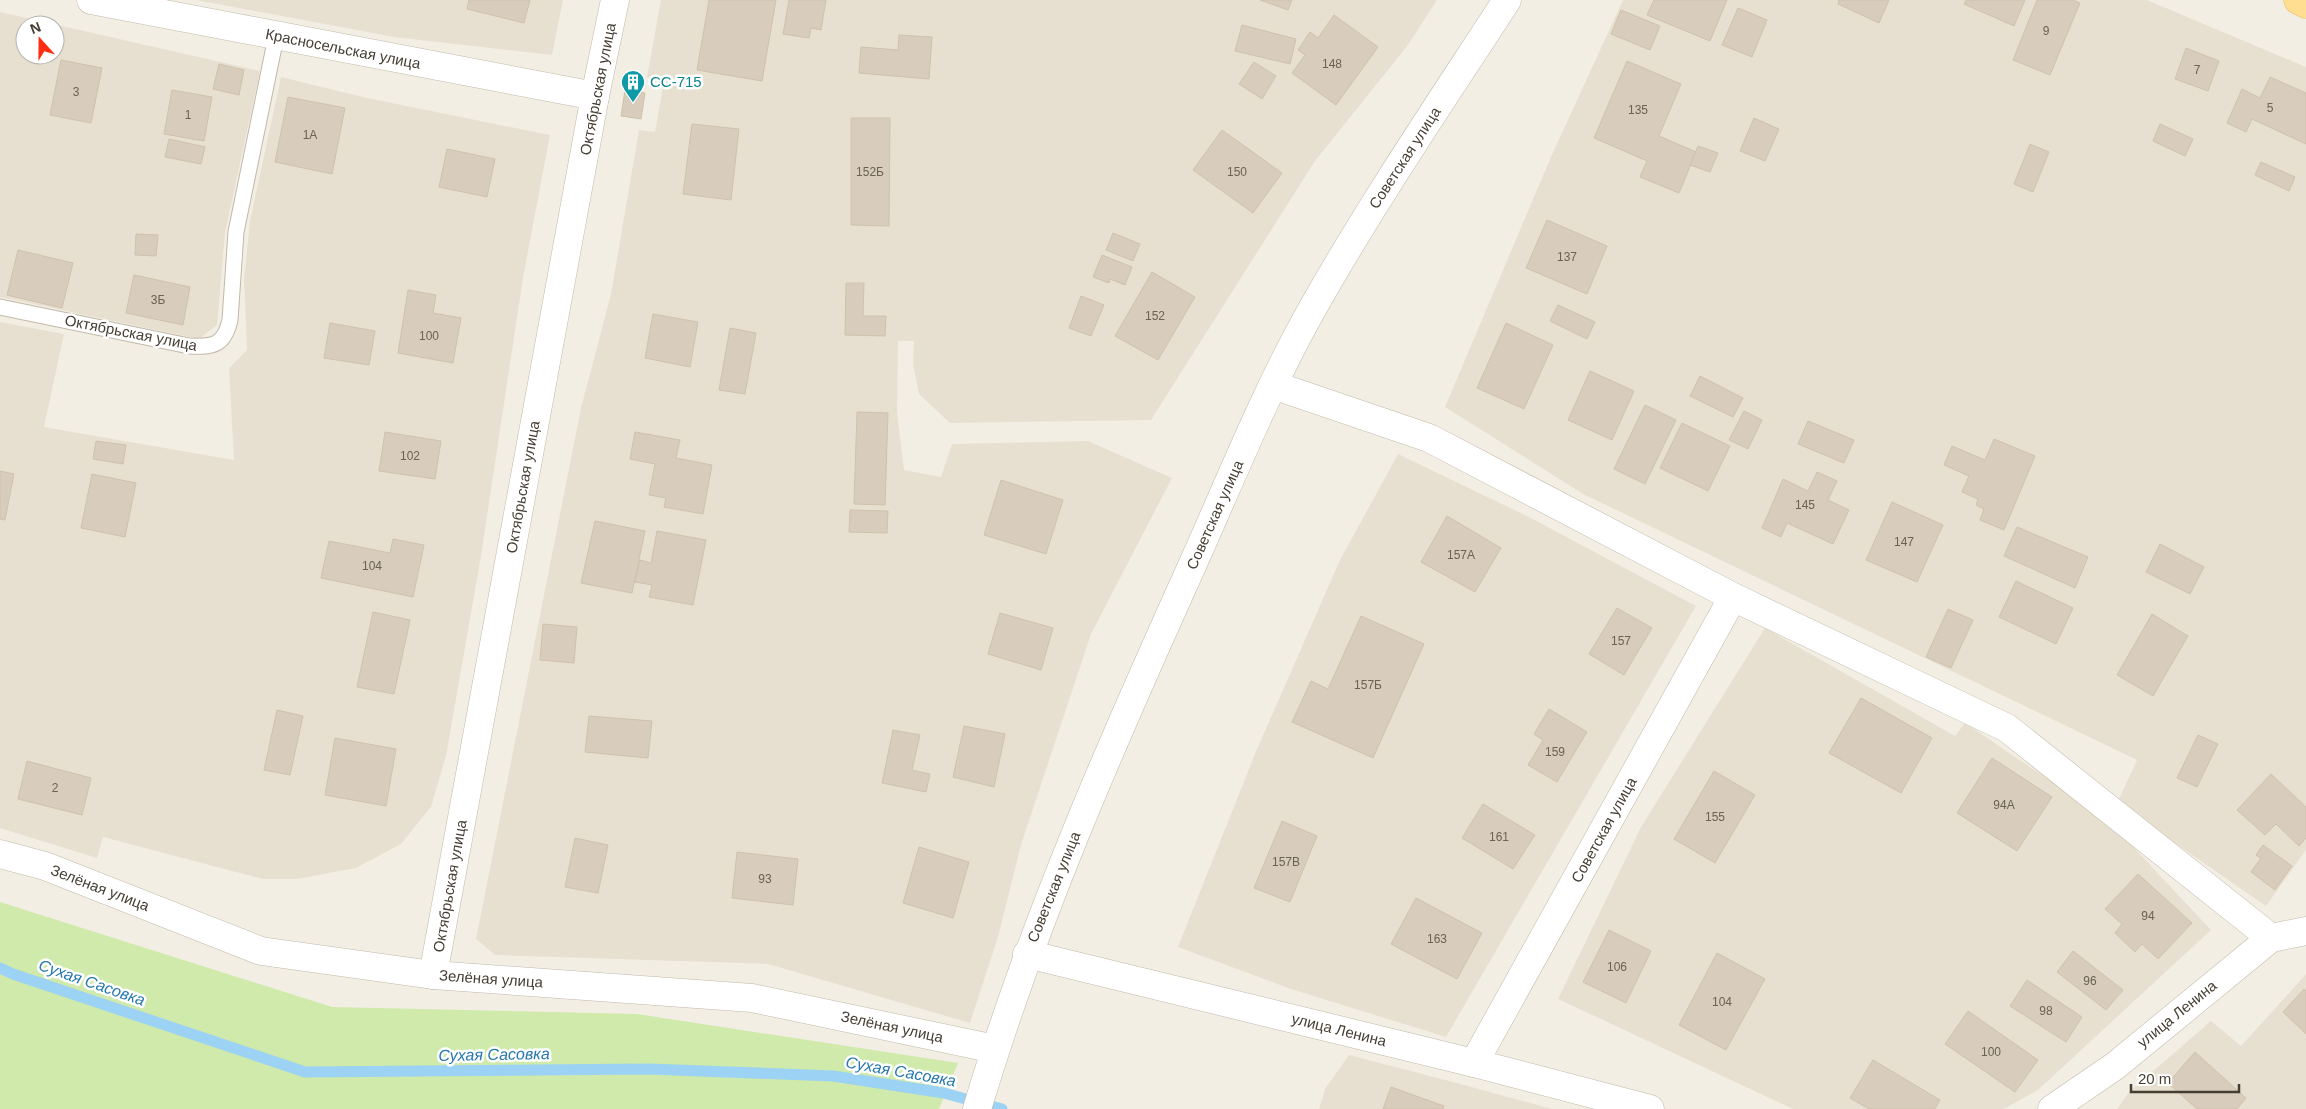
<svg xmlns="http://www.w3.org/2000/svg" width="2306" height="1109" font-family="Helvetica,sans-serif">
  <rect width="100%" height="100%" fill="#f3eee4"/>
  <g fill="#e7e0d1" fill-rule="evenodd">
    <polygon points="196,0 563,0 552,55 394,37"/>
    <polygon points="661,0 1437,0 1408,45 1315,161 1151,420 950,423 919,394 913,365 914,341 898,341 897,412 904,470 941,477 952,444 1088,441 1172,478 1091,634 1021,845 998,937 970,1023 768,964 495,955 476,939 581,408 611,294 639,130 655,132 664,81 647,77"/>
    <polygon points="1623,0 2147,0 2306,67 2306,850 2266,906 2117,803 2137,760 1583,494 1445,407 1550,159"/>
    <path d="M 0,12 L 260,71 L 225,233 L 217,325 L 199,339 L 0,297 ZM 25,25 L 55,25 L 55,55 L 25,55 Z"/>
    <polygon points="281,77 367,98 550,135 523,278 481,556 446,756 431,807 401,844 356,868 297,879 263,879 103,837 97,858 0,828 0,322 64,334 44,427 234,460 229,368 247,350 244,280 250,221"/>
    <polygon points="1398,454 1529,517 1696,606 1446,1037 1291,989 1178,947 1257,749 1340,560"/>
    <polygon points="1765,628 1955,736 1965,723 2107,819 2211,930 2038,1090 2004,1109 1793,1109 1558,999 1641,827"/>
    <polygon points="2306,974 2306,1109 2117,1109 2129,1092 2211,1021 2241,1046"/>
    <polygon points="1349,1055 1457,1083 1552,1109 1319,1109 1325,1089"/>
  </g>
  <polygon fill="#cfeaaa" points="0,902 332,1007 637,1014 958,1063 939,1109 0,1109"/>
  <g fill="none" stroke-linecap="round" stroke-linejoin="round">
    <polyline stroke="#9cd2f4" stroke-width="11" points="0,968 13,974 305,1072 649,1069 833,1076 944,1093 1002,1109"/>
  </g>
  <g fill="#d8ccbc" stroke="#d0c1ab">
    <polygon points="469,0 530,0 524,23 467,9"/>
    <polygon points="709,0 776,0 762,81 697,70"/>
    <polygon points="789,0 826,0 821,30 811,28 809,38 783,34"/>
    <polygon points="1260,0 1292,0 1288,10"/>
    <polygon points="1654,0 1727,0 1710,41 1647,15"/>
    <polygon points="1839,0 1889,0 1879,23 1838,4"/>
    <polygon points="1966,0 2025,0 2014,26 1964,4"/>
    <polygon points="2037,0 2073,0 2080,3 2050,75 2013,60"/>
    <polygon points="1738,8 1767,20 1752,57 1722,45"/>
    <polygon points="1621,10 1660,26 1650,50 1611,34"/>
    <polygon points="1334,15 1378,47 1336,105 1292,73 1305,55 1298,50 1310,32 1318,38"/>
    <polygon points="1242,25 1296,39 1290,64 1235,51"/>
    <polygon points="899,35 932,37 929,79 859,73 861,47 898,50"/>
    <polygon points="2186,48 2219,61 2208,91 2175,79"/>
    <polygon points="61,60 102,68 91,123 50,115"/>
    <polygon points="1627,61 1681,84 1659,136 1696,152 1679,193 1640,177 1647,161 1594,138"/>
    <polygon points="1254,62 1276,76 1262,99 1239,84"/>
    <polygon points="219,64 244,70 239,95 213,89"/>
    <polygon points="2270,77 2306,93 2306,144 2252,119 2246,132 2227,123 2242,89 2260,98"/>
    <polygon points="172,90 212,97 204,141 164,134"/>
    <polygon points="625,90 645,93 641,119 621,116"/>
    <polygon points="288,97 345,108 332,174 275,162"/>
    <polygon points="851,118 890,118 889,226 851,225"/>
    <polygon points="1754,118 1779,129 1765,161 1740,151"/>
    <polygon points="692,124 739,129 731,200 683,194"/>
    <polygon points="2160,124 2193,139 2185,156 2153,141"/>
    <polygon points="1222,130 1282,173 1253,213 1193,170"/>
    <polygon points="169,139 205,147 201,164 165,157"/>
    <polygon points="2030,144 2049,152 2033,192 2014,184"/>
    <polygon points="1698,146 1718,153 1710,172 1690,165"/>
    <polygon points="447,149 495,159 487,197 439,187"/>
    <polygon points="2261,162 2295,177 2289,191 2255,175"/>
    <polygon points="1547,220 1607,246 1587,294 1526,268"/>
    <polygon points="1113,233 1140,244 1133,261 1106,250"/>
    <polygon points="136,234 158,235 156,256 135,255"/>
    <polygon points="18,250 73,263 62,308 7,295"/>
    <polygon points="1102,255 1132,267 1125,285 1110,279 1109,283 1093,277"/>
    <polygon points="1152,272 1195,297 1158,360 1115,336"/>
    <polygon points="134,275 190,287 183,325 126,313"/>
    <polygon points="846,283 864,283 863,316 886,316 885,336 845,335"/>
    <polygon points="408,290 436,295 433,313 461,318 453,363 398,353"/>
    <polygon points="1081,296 1104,305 1091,336 1069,328"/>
    <polygon points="1558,305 1595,322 1587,339 1550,321"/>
    <polygon points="653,314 698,322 690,367 645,358"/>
    <polygon points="330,323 375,331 369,365 324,358"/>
    <polygon points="1506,323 1553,345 1524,409 1477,388"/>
    <polygon points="730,328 756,333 745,394 719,390"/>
    <polygon points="1590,371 1634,391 1612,440 1568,420"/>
    <polygon points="1700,376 1743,398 1733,417 1690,396"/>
    <polygon points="1645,405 1676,420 1645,484 1614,469"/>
    <polygon points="1744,411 1762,420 1748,449 1729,440"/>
    <polygon points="857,412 888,413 885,505 854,504"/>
    <polygon points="1808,421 1854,440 1844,463 1798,444"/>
    <polygon points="1682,423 1730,446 1708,491 1660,468"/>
    <polygon points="385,432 441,441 435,479 379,471"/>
    <polygon points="635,432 680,440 676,458 712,465 703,514 664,507 666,498 649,495 655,464 630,459"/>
    <polygon points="1994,439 2035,456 2004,530 1980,520 1984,509 1976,505 1978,499 1962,492 1969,476 1944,465 1952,446 1985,460"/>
    <polygon points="96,441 126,445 123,464 93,459"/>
    <polygon points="0,471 14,474 5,520 0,519"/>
    <polygon points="1817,472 1837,481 1828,500 1849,510 1833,544 1787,523 1781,537 1762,528 1783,479 1808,491"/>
    <polygon points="92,474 136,483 125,537 81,528"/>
    <polygon points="1001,480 1063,500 1046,554 984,535"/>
    <polygon points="1892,502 1943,525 1917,582 1866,560"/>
    <polygon points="850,510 888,511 887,533 849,532"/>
    <polygon points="1447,516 1501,548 1475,592 1421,562"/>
    <polygon points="595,521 645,531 632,593 581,583"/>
    <polygon points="2017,527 2088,557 2075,588 2004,556"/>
    <polygon points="657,531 706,540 693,605 649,597 652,585 635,582 640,560 651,563"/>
    <polygon points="393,539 424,545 413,597 321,578 329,541 390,553"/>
    <polygon points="2160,544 2204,567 2190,594 2146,572"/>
    <polygon points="2016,581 2073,608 2056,644 1999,617"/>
    <polygon points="1617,608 1652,628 1624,675 1589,654"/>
    <polygon points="1948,609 1973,620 1951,668 1926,657"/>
    <polygon points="373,612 410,620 394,694 357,687"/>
    <polygon points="1000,613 1053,628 1041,670 988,654"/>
    <polygon points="2152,614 2188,636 2153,696 2117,675"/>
    <polygon points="1361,616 1424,644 1373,758 1292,722 1311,681 1328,689"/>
    <polygon points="543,624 577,627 574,663 540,660"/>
    <polygon points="1861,698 1932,738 1901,793 1829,753"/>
    <polygon points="1549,709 1587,732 1557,782 1528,765 1543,740 1534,734"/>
    <polygon points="277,710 303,716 290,775 264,770"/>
    <polygon points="589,716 652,721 648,758 585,752"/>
    <polygon points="964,726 1005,734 994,787 953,777"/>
    <polygon points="893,730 920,735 912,770 930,774 926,792 882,783"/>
    <polygon points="2198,735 2218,744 2197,787 2177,778"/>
    <polygon points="335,738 396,749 386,806 325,795"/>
    <polygon points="1992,758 2052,797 2017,851 1957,813"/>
    <polygon points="27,761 91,778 82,815 18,799"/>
    <polygon points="1714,771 1755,795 1715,863 1674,839"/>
    <polygon points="2271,774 2306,807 2306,838 2299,846 2276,824 2265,835 2237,810"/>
    <polygon points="1483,804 1535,835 1513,869 1462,838"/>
    <polygon points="1282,821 1317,836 1290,902 1254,888"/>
    <polygon points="575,838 608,845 598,893 565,887"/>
    <polygon points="2263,845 2292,866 2275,890 2251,872 2261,858 2256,855"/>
    <polygon points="919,847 969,862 953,918 903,903"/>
    <polygon points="737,852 798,859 793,905 732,898"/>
    <polygon points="2138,874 2192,923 2158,959 2142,944 2135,952 2115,933 2122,924 2105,909"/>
    <polygon points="1416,898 1482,933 1457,979 1391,944"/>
    <polygon points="1609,930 1651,951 1626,1003 1583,982"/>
    <polygon points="2073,951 2123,990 2106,1010 2057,972"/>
    <polygon points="1717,953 1765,979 1726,1050 1679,1025"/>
    <polygon points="2027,980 2082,1017 2066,1042 2010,1006"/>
    <polygon points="2304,989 2306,991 2306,1034 2283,1012"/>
    <polygon points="1968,1011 2038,1060 2015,1092 1945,1044"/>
    <polygon points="2195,1052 2246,1098 2237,1109 2197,1109 2168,1083"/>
    <polygon points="1873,1060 1940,1100 1935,1109 1869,1109 1850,1098"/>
    <polygon points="1391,1087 1444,1106 1443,1109 1383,1109"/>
  </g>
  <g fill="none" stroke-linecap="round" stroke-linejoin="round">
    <g stroke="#c2b8a9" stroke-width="17">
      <path id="service" d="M 0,307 L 189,346 C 213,347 224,346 230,320 L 236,232 L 276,37"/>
    </g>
    <g stroke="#c2b8a9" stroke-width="29">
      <g id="minor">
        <polyline points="91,0 595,96"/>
        <polyline points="1273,385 1429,438 1733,597 2007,728 2271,938"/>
        <polyline points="0,854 45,866 261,951 433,975 752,998 995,1049"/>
        <polyline points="1027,954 1474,1063 1650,1109"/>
        <polyline points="433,975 595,96 615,0"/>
        <polyline points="1474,1063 1733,597"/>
        <polyline points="2052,1109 2115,1066 2271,938 2306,931"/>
      </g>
    </g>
    <g stroke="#c2b8a9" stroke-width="29">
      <path id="tertiary" d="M 977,1109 C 1033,922 1111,745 1191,568 C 1231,479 1267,388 1315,304 C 1374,200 1442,100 1507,0"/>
    </g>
    <g stroke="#eabb5b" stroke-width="29">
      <polyline id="primary" points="2298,0 2306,4"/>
    </g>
    <use href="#service" stroke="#fff" stroke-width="15"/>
    <use href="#minor" stroke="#fff" stroke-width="28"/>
    <use href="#tertiary" stroke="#fff" stroke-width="28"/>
    <use href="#primary" stroke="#ffdd91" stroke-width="28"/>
  </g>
  <defs>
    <g id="building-pin" transform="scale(1.25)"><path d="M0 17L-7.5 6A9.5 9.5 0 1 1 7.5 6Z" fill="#0f9aa8" stroke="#fff"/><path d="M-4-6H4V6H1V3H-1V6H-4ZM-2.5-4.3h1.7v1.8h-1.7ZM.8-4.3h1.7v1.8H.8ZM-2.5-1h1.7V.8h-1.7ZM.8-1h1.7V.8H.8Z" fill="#fff"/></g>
  </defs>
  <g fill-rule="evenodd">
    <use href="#building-pin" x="633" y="82"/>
  </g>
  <g text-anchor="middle" stroke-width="5" stroke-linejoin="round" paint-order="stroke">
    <g font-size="12" fill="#6a6255">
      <text x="2046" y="35">9</text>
      <text x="1332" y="68">148</text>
      <text x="2197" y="74">7</text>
      <text x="76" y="96">3</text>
      <text x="2270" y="112">5</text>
      <text x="1638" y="114">135</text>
      <text x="188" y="119">1</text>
      <text x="310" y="139">1А</text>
      <text x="870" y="176">152Б</text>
      <text x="1237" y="176">150</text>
      <text x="1567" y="261">137</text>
      <text x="158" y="304">3Б</text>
      <text x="1155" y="320">152</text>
      <text x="429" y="340">100</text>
      <text x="410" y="460">102</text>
      <text x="1805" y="509">145</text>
      <text x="1904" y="546">147</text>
      <text x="1461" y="559">157А</text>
      <text x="372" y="570">104</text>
      <text x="1621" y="645">157</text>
      <text x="1368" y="689">157Б</text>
      <text x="1555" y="756">159</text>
      <text x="55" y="792">2</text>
      <text x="2004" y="809">94А</text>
      <text x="1715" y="821">155</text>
      <text x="1499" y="841">161</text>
      <text x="1286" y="866">157В</text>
      <text x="765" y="883">93</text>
      <text x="2148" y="920">94</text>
      <text x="1437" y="943">163</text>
      <text x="1617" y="971">106</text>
      <text x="2090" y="985">96</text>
      <text x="1722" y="1006">104</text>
      <text x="2046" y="1015">98</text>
      <text x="1991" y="1056">100</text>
    </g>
    <g font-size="15" fill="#453e33" stroke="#fff">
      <text transform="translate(343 49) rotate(11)" y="5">Красносельская улица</text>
      <text transform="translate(598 89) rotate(-79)" y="5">Октябрьская улица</text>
      <text transform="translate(1405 158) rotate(-57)" y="5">Советская улица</text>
      <text transform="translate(131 333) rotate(11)" y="5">Октябрьская улица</text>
      <text transform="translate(523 487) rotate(-80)" y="5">Октябрьская улица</text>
      <text transform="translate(1215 515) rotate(-66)" y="5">Советская улица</text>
      <text transform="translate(1604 830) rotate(-61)" y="5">Советская улица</text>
      <text transform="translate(450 886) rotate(-80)" y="5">Октябрьская улица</text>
      <text transform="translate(1054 887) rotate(-68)" y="5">Советская улица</text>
      <text transform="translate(100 888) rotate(21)" y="5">Зелёная улица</text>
      <text transform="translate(491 979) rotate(4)" y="5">Зелёная улица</text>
      <text transform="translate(2177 1014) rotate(-39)" y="5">улица Ленина</text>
      <text transform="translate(892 1027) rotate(12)" y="5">Зелёная улица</text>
      <text transform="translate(1339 1030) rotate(14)" y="5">улица Ленина</text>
    </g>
    <g font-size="15" fill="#0d838f" stroke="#fff" text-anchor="start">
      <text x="650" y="87">СС-715</text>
    </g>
    <g font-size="16" font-style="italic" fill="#2678ae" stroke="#fff">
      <text transform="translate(92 982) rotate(19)" y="6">Сухая Сасовка</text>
      <text transform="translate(494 1054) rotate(-1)" y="6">Сухая Сасовка</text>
      <text transform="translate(901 1071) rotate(10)" y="6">Сухая Сасовка</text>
    </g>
  </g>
  <g transform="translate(40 40) rotate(339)"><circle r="24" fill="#ffffff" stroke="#b5b2ad"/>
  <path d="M0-4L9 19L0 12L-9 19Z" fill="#ff2d0f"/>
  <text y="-8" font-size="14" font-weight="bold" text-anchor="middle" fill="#453e33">N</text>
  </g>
  <path d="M2131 1084v8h108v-8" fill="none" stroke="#453e33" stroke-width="2.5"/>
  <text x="2138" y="1084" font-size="15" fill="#453e33" stroke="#ffffff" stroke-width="4" paint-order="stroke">20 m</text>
</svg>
